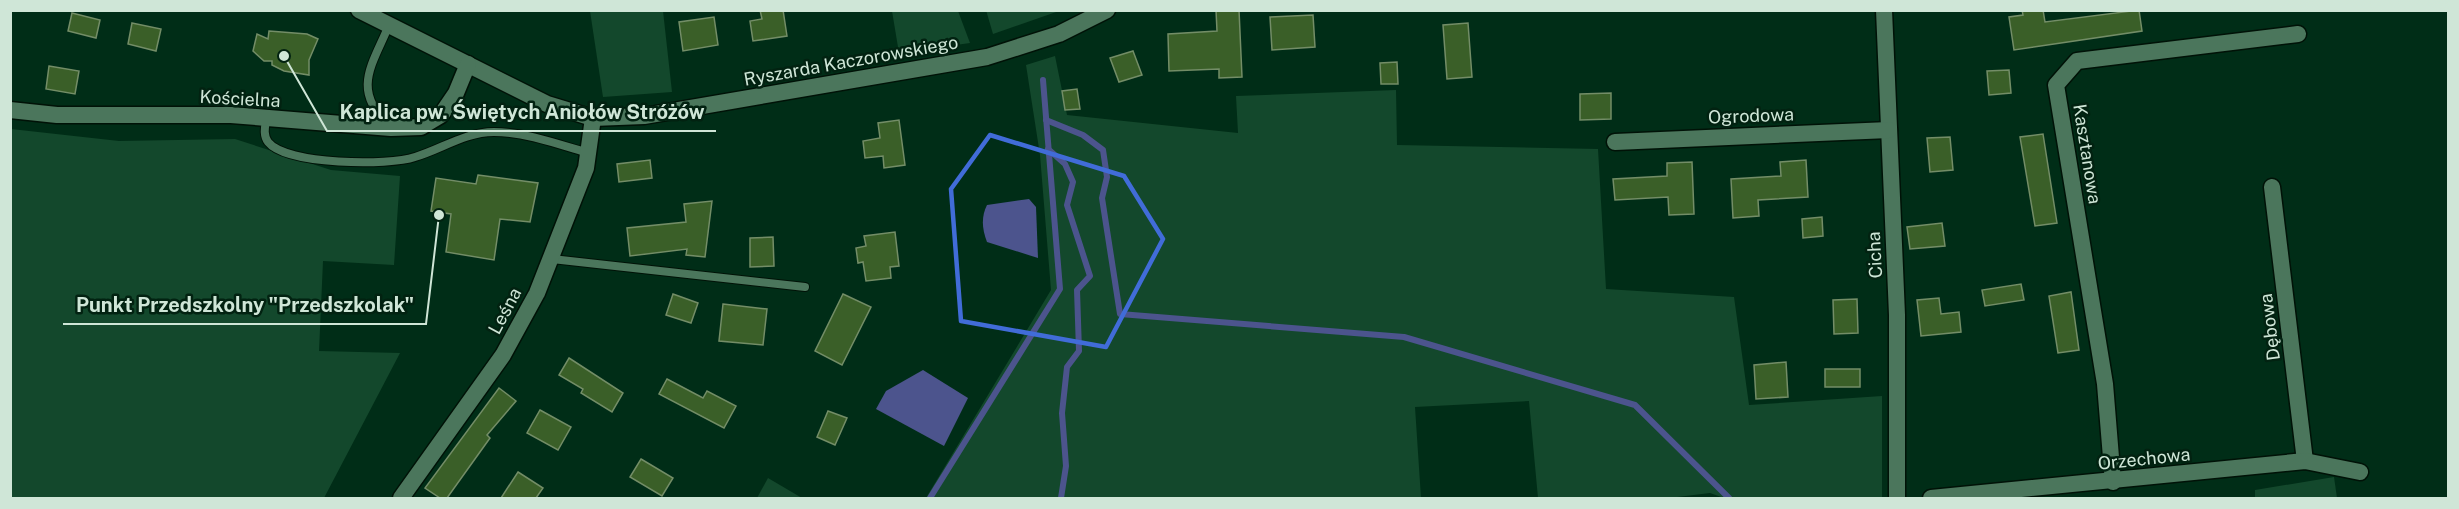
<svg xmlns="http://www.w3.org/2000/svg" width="2459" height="509" font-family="'Public Sans',sans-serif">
  <rect width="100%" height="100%" fill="#002d17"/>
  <g fill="#13482c">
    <polygon points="986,10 1059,10 1059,11 993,34"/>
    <polygon points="590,11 663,11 672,92 603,97"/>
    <polygon points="892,11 958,11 970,43 899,53"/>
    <polygon points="1055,56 1067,115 1238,133 1236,96 1396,90 1397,145 1598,149 1606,289 1734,297 1749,405 1882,396 1882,498 1724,498 1710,493 1669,498 1538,498 1529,401 1415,407 1421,498 926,498 1051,290 1040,155 1026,65"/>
    <polygon points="11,129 119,141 235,139 331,170 400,176 394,265 323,261 319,351 400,353 324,498 11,498"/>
    <polygon points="2334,477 2337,498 2255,498 2255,490"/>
    <polygon points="768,478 802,498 757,498"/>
  </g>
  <g fill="#4c548d">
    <path d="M 1029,199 L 1036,207 L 1038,258 L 987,242 C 982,229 981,217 987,205 Z"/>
    <polygon points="923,370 968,398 944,446 876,409 886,391"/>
  </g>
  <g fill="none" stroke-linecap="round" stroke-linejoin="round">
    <g stroke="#4c548d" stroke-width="6">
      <polyline points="1046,120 1083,135 1103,150 1107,177 1102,198 1120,314 1404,337 1635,405 1729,498"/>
      <polyline points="1048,149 1065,164 1073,182 1067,205 1090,276 1077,290 1079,351 1067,367 1062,413 1066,466 1061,498"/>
      <polyline points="930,498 1060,289 1043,80"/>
    </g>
  </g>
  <g fill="#3a5f28" stroke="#738d67" stroke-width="1.5">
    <polygon points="760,10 783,10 787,36 753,41 750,21 762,19"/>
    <polygon points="1216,10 1239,10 1242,77 1219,78 1219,69 1169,71 1168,34 1217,31"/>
    <polygon points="2022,10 2043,10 2045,22 2139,10 2142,31 2014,50 2009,17 2023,15"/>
    <polygon points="72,13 100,20 96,38 68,31"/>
    <polygon points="1313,15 1315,47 1272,50 1270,17"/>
    <polygon points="714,17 718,45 683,51 679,22"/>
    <polygon points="132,23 161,29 156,51 128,44"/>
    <polygon points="1468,23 1472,77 1447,79 1443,25"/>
    <polygon points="269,31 307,34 318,39 309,60 309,75 284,71 272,65 272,61 264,61 253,51 257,34 268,39"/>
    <polygon points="1133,51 1142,75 1119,82 1110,58"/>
    <polygon points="1397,62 1398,84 1381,84 1380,63"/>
    <polygon points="49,66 79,71 75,94 46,89"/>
    <polygon points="2009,70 2011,93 1989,95 1987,71"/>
    <polygon points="1077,89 1080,109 1065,110 1062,91"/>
    <polygon points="1611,93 1611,119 1580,120 1580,94"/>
    <polygon points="899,120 905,165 884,168 883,156 865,158 863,141 880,138 878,123"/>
    <polygon points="2043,134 2057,223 2035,226 2020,137"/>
    <polygon points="1950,137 1953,170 1930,172 1927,138"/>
    <polygon points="650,160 652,178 619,182 617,164"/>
    <polygon points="1806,160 1808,197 1758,200 1759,216 1733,218 1731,179 1781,176 1780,162"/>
    <polygon points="1692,162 1694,214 1669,215 1668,197 1615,200 1613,179 1667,176 1667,163"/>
    <polygon points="478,175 538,183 530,222 500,219 494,260 446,252 451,214 431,211 436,178 476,184"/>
    <polygon points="712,201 705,257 686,255 687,249 630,256 627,228 686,222 684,204"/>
    <polygon points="1822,217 1823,236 1803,238 1802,219"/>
    <polygon points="1942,223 1945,246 1910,249 1907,227"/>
    <polygon points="895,232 899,266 890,267 891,278 866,281 863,262 858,263 856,248 866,246 864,236"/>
    <polygon points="773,237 774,266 750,267 750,238"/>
    <polygon points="2021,284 2024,300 1985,306 1982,290"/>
    <polygon points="2071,292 2079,350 2058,353 2049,296"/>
    <polygon points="673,294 698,303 691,323 666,315"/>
    <polygon points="843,294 871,307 842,365 815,351"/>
    <polygon points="1939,298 1941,314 1959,312 1961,332 1921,336 1917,300"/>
    <polygon points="1857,299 1858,333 1834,334 1833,300"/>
    <polygon points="723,304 767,309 763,345 719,341"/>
    <polygon points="569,358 623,393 612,412 581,393 583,389 559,375"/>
    <polygon points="1786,362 1788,397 1756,399 1754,365"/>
    <rect x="1825" y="369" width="35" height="18"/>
    <polygon points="667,379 703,398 707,391 736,406 724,428 659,394"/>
    <polygon points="499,388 516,401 487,435 490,438 447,498 440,498 425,488"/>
    <polygon points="540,410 571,427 558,450 527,433"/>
    <polygon points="828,411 847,418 835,445 817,437"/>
    <polygon points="641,459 673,478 662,496 630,477"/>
    <polygon points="518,472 543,488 536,498 501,498"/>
  </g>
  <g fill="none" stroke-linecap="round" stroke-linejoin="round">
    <g stroke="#001207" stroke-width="10">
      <g id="service">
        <path d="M 389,25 C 372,66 351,89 389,126"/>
        <path d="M 266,120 C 265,127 263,135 268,142 C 286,165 389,166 415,157 C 442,149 465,132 494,132 C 525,132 558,144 588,153"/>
        <polyline points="552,259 805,287"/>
      </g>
    </g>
    <g stroke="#001207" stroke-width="19">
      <g id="minor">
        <polyline points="359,10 547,104 593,118 644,116 987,57 1059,34 1107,10"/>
        <polyline points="1884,10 1897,315 1897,498"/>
        <polyline points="10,110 57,115 231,115 391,128 421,127 441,115 456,93 468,64"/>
        <polyline points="1615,142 1889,130"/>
        <polyline points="2272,187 2305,461"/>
        <polyline points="2113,482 2105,384 2056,85 2077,61 2298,34"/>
        <polyline points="401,498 503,355 537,293 586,168 593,118"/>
        <polyline points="1931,498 2305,461 2360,472"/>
      </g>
    </g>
    <use href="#service" stroke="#4b765c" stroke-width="8"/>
    <use href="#minor" stroke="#4b765c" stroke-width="16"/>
  </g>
  <path fill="none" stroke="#416cd8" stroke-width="4.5" stroke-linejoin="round" d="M 990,135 L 1124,176 L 1163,239 L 1106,347 L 961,321 L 951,189 Z"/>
  <g text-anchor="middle" stroke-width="5" stroke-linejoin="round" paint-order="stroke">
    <g font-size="18" fill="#cfe6d7" stroke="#022211">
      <text transform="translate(851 61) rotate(-10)" y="6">Ryszarda Kaczorowskiego</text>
      <text transform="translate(240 99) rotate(3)" y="6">Kościelna</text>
      <text transform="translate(1751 116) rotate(-2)" y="6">Ogrodowa</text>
      <text transform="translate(2087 154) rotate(81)" y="6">Kasztanowa</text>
      <text transform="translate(1875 255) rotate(-93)" y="6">Cicha</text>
      <text transform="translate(505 311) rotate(-62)" y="6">Leśna</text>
      <text transform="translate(2270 327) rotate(-97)" y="6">Dębowa</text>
      <text transform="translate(2144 459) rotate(-6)" y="6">Orzechowa</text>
    </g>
  </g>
  <path fill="none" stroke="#cfe6d7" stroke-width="2" d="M284 56L327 131H716M439 215L426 324H63"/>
  <g fill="#cfe6d7" stroke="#022211" stroke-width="2">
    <circle cx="284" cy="56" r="6"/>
    <circle cx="439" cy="215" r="6"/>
  </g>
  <g font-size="20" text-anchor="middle" font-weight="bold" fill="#cfe6d7" stroke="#022211" stroke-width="5" stroke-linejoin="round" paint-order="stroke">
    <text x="522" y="119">Kaplica pw. Świętych Aniołów Stróżów</text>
    <text x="245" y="312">Punkt Przedszkolny "Przedszkolak"</text>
  </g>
  <rect width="2459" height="509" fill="none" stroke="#cfe6d7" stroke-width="24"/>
</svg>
